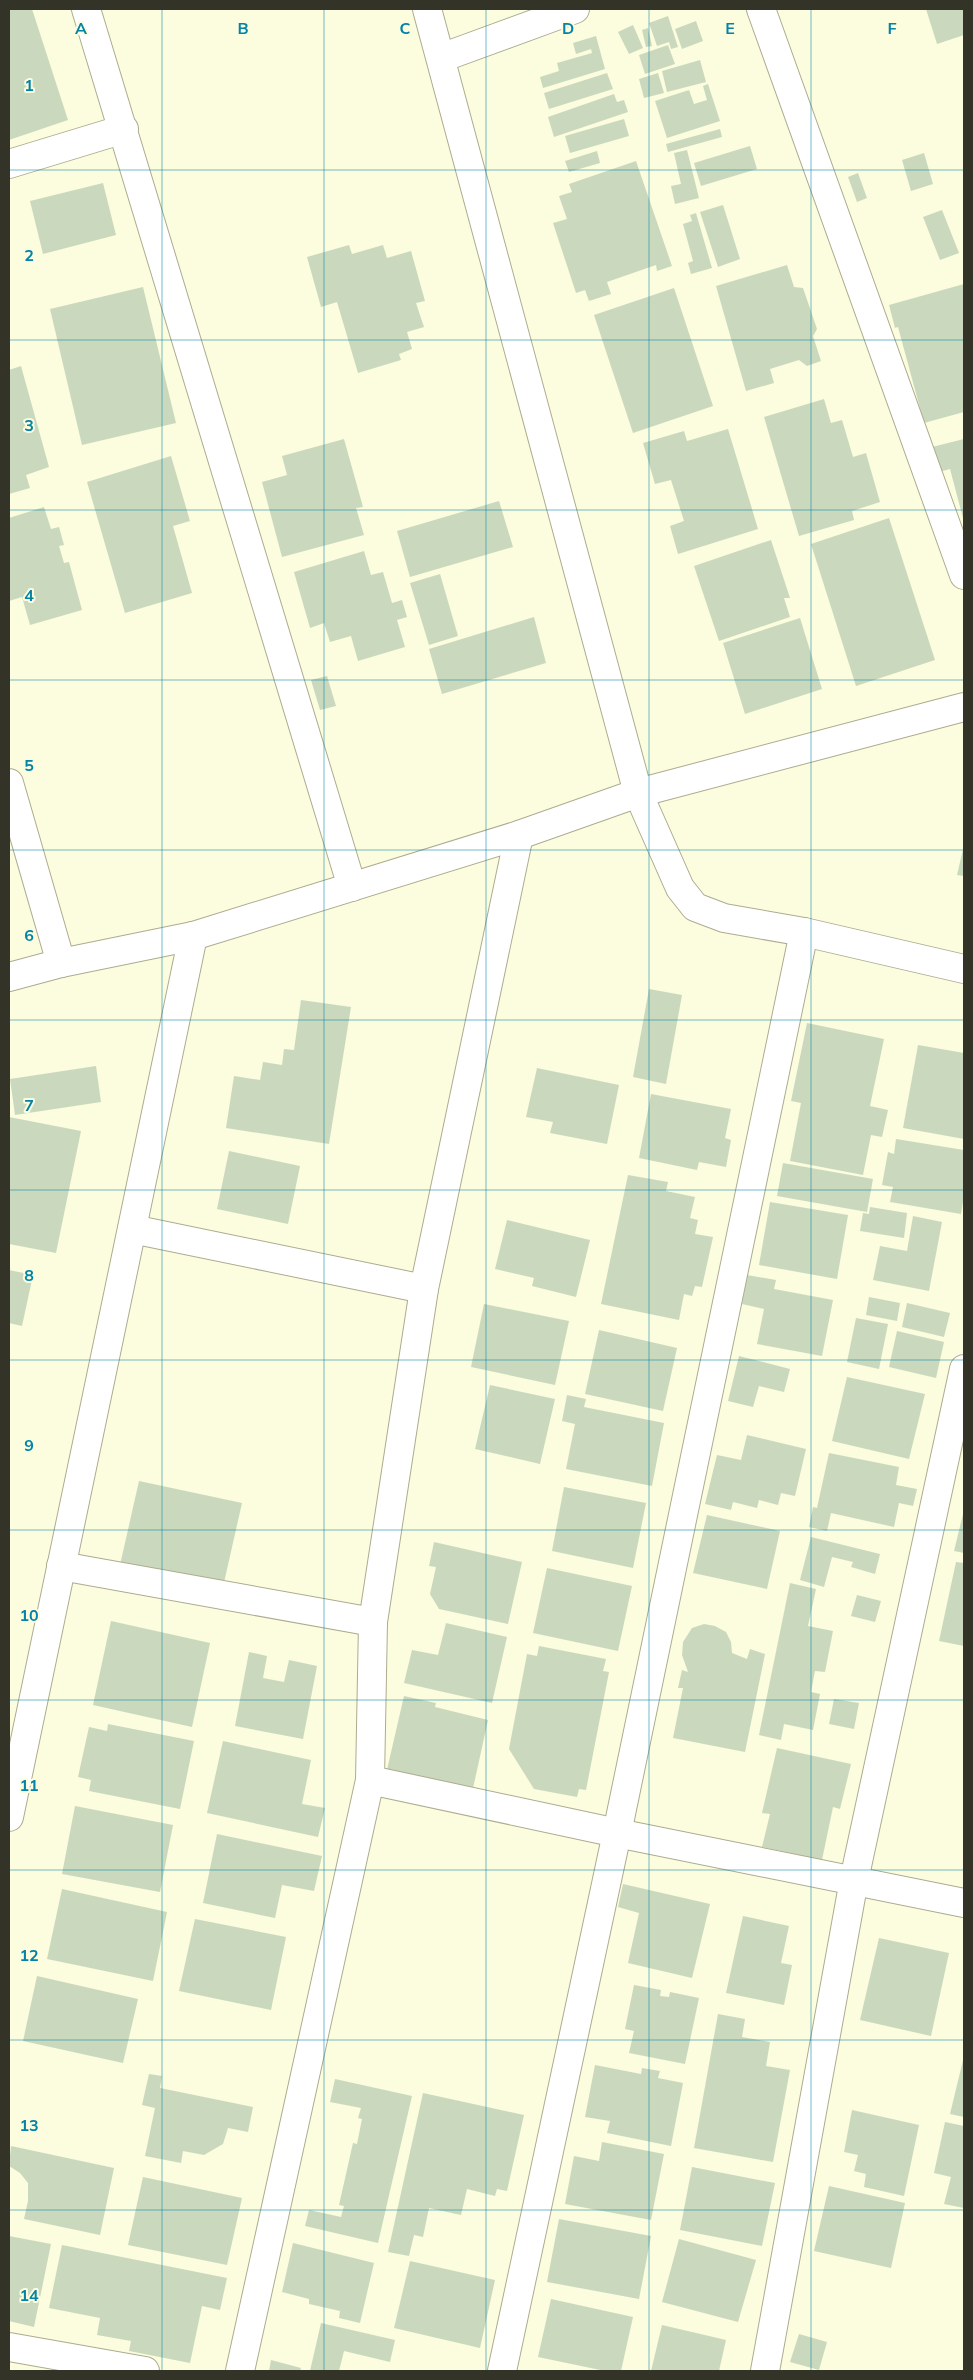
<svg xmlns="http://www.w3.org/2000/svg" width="973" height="2380" font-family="Mulish,sans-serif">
  <rect width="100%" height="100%" fill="#fcfcde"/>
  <g fill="#cad9be">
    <polygon points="9,9 32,9 68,120 9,140"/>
    <polygon points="926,9 964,9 964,35 937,44"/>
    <polygon points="668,16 678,47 671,49 669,42 657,46 649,23"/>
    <polygon points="696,21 703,41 682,49 675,29"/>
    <polygon points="633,25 643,48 629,54 618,32"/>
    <polygon points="648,28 652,46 646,47 642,30"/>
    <polygon points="596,36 605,69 543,88 540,77 559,71 557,63 592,53 591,49 576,54 573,43"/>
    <polygon points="668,45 675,64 645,74 639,55"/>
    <polygon points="700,60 706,82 667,92 662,71"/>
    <polygon points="607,73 613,89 549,109 544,93"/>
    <polygon points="658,73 664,93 644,98 639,79"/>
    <polygon points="708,84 720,121 667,138 655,101 689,90 694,104 707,100 703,86"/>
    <polygon points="614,94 617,102 624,100 628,112 554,137 548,117"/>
    <polygon points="624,119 629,136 570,153 565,136"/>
    <polygon points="720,129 722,137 668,152 666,144"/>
    <polygon points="750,146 757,169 701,186 694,163"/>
    <polygon points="687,150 699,198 675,204 671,186 681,184 674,153"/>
    <polygon points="597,151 600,163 569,172 565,161"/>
    <polygon points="924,153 933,184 911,191 902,160"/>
    <polygon points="636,161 672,266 657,271 656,265 607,282 611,294 589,301 585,290 576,293 553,223 567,219 559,196 572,192 569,184"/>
    <polygon points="858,173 867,198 857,202 848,177"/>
    <polygon points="103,183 116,235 43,254 30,201"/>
    <polygon points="723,205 740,259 718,267 700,212"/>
    <polygon points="942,210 959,253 940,260 923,217"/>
    <polygon points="696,213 712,268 691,274 688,263 693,261 683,224 692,221 690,215"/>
    <polygon points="349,245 352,254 383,245 387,258 411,251 425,301 416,303 424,327 407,332 412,349 399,354 401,360 358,373 337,302 321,307 307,257"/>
    <polygon points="787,265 794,287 803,288 817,329 813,336 821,361 807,366 799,360 770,369 774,383 746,391 716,286"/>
    <polygon points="964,284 964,412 924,423 898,327 895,328 889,305"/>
    <polygon points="143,287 176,423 82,445 50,309"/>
    <polygon points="674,288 713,406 633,433 594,315"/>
    <polygon points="21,366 49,467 26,475 30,488 9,494 9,370"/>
    <polygon points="824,399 831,423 842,420 853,457 866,453 880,502 852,511 854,520 799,536 764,417"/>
    <polygon points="728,429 758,529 678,554 670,526 684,521 671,480 655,484 643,443 684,431 687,441"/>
    <polygon points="344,439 363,507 356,508 364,535 282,557 262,482 287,475 282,456"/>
    <polygon points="964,439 964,522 950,469 939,472 932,447"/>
    <polygon points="171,456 190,521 173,526 192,593 125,613 87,482"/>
    <polygon points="499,501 513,547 410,577 397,531"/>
    <polygon points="44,507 51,529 59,527 64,545 59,546 64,563 69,562 82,610 30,625 22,597 9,601 9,518"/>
    <polygon points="889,518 935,660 856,686 811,544"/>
    <polygon points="771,540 790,598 784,598 790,617 719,641 694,566"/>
    <polygon points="364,551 371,575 383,572 392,603 402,600 407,617 397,620 405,647 358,661 351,636 330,642 324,623 310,628 294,572"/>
    <polygon points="440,574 458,636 429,645 410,583"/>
    <polygon points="534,617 546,663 442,694 429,649"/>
    <polygon points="800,618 822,689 745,714 723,643"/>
    <polygon points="327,676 336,706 320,710 311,680"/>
    <polygon points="964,845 964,876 957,875"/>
    <polygon points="649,989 682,995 666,1084 633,1077"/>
    <polygon points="301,1000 351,1007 329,1144 226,1128 234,1076 260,1080 263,1062 282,1065 284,1049 294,1050"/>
    <polygon points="807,1023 884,1039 870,1106 888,1110 882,1137 871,1135 863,1175 790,1161 801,1103 791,1101"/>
    <polygon points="918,1045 964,1053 964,1139 903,1128"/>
    <polygon points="96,1066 101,1102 15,1115 10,1079"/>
    <polygon points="537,1068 619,1085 607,1144 550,1133 553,1122 526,1117"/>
    <polygon points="651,1094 731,1109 725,1138 731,1140 726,1167 699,1162 697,1170 639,1158"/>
    <polygon points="9,1117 81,1131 56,1253 9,1244"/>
    <polygon points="896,1139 964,1150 964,1196 961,1214 890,1202 893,1187 882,1185 888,1152 894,1154"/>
    <polygon points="229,1151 300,1166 288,1224 217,1209"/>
    <polygon points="783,1163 873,1179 867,1212 777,1196"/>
    <polygon points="628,1175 668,1182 666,1191 695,1197 690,1218 698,1220 695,1234 713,1237 702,1287 695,1286 692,1296 684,1294 679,1320 601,1304"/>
    <polygon points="770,1202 848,1215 837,1279 759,1265"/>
    <polygon points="870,1207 907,1213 904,1238 860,1231 863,1213 869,1214"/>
    <polygon points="913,1216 942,1222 929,1291 873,1280 880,1246 907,1251"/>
    <polygon points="507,1220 590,1240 576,1297 532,1286 534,1278 495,1269"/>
    <polygon points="9,1270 33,1275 22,1326 9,1323"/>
    <polygon points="747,1275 776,1280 774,1289 833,1300 822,1356 757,1344 764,1309 742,1304"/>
    <polygon points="869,1297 900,1303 897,1321 866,1315"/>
    <polygon points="907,1303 950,1313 944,1337 902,1327"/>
    <polygon points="484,1304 569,1321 555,1385 471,1367"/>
    <polygon points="856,1318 888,1324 879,1369 847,1362"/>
    <polygon points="599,1330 677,1348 663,1411 585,1394"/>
    <polygon points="897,1331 944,1342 936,1378 889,1367"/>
    <polygon points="739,1356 790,1369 784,1392 759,1386 753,1407 728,1401"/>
    <polygon points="847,1377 925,1394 909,1459 832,1441"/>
    <polygon points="490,1385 555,1399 540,1464 475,1449"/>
    <polygon points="567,1395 586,1399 584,1407 664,1423 652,1486 566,1469 575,1424 562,1421"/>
    <polygon points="747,1435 806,1449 795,1496 781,1493 778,1505 759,1500 757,1508 733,1502 731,1510 705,1504 717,1455 741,1460"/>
    <polygon points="829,1453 899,1467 896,1485 917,1489 913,1506 899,1503 894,1527 831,1513 827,1531 809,1527 813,1507 817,1508"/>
    <polygon points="139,1481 242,1503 223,1587 120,1565"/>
    <polygon points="564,1487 646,1503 633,1568 552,1551"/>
    <polygon points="964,1510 964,1553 954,1551"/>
    <polygon points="707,1515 780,1531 767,1589 693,1573"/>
    <polygon points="811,1537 880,1554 875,1574 851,1567 853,1562 832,1557 824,1587 800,1580"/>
    <polygon points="434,1542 522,1562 508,1624 439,1609 430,1594 436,1567 429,1566"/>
    <polygon points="956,1562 964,1563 964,1646 939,1641"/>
    <polygon points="547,1568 632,1586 618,1651 533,1633"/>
    <polygon points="790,1583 816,1589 808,1626 833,1631 825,1672 815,1671 811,1692 820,1694 813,1730 784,1724 781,1740 759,1735"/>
    <polygon points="857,1595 881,1601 875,1622 851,1616"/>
    <polygon points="111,1621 210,1643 192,1727 93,1705"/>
    <polygon points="446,1623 507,1637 492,1703 404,1683 412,1650 438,1655"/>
    <polygon points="704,1624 715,1626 726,1632 731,1642 732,1653 747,1659 750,1649 765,1654 745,1752 673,1738 683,1688 678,1688 682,1670 688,1672 682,1655 683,1642 692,1628"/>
    <polygon points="539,1646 606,1659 603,1671 609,1672 586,1790 579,1789 577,1797 534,1789 509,1749 527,1654 537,1656"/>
    <polygon points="249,1652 267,1656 263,1678 284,1682 289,1660 317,1666 303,1739 235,1726"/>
    <polygon points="404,1696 436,1703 435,1707 488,1720 472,1793 386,1774"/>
    <polygon points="834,1699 859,1703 854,1729 829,1724"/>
    <polygon points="108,1724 194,1741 180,1809 89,1791 91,1780 78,1777 89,1727 107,1731"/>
    <polygon points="223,1741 311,1760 302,1804 325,1808 318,1837 207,1813"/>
    <polygon points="777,1748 851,1764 840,1809 833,1807 822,1860 762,1847 770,1814 762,1813"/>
    <polygon points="75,1806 173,1825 160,1892 62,1874"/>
    <polygon points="217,1834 322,1856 314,1891 282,1885 275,1918 203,1903"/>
    <polygon points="623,1884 710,1904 692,1978 628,1963 639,1913 618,1907"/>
    <polygon points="62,1889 167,1912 153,1981 47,1959"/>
    <polygon points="743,1916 789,1926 781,1963 792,1965 784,2005 726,1993"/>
    <polygon points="195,1919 286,1937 271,2010 179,1991"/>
    <polygon points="879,1938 949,1953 931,2036 860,2020"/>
    <polygon points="37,1976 138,1999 123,2063 23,2041"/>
    <polygon points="634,1985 661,1990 660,1996 669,1997 670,1992 699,1998 685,2064 629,2053 634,2031 625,2029"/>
    <polygon points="718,2014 745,2019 742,2037 770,2042 766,2066 790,2070 773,2162 694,2148"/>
    <polygon points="964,2056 964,2117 950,2114"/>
    <polygon points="595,2065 641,2074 642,2068 660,2071 658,2078 683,2083 671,2146 607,2133 610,2121 585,2117"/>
    <polygon points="149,2074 162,2076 160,2088 253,2107 248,2132 228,2128 223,2144 204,2155 183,2151 181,2163 145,2156 155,2108 142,2105"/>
    <polygon points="335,2079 412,2096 378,2243 305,2226 309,2210 341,2217 344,2206 339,2205 353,2143 357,2144 362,2119 358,2118 361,2108 330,2102"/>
    <polygon points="423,2093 524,2115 507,2191 497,2189 495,2196 467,2189 461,2215 429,2208 423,2237 414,2235 409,2256 388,2252"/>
    <polygon points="852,2110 919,2125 904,2196 864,2187 866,2174 854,2171 858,2155 844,2152"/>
    <polygon points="945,2122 964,2126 964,2208 944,2204 951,2177 934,2173"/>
    <polygon points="602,2142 664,2154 651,2220 565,2204 574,2156 599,2161"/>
    <polygon points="11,2146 114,2168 100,2235 24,2219 28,2201 28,2183 20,2173 9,2166"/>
    <polygon points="692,2167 775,2183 762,2246 680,2230"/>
    <polygon points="143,2177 242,2198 227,2265 128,2245"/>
    <polygon points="829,2186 905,2203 891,2268 814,2251"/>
    <polygon points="559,2219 651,2236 639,2299 547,2282"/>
    <polygon points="9,2236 51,2244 34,2327 9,2321"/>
    <polygon points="679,2239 756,2260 738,2322 662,2302"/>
    <polygon points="293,2243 374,2263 360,2323 339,2318 340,2311 309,2304 309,2299 282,2292"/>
    <polygon points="62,2245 227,2278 220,2310 202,2306 190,2363 129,2351 131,2341 97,2335 100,2318 49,2308"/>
    <polygon points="410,2261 495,2280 480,2348 394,2328"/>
    <polygon points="551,2299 633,2317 621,2371 605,2371 538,2357"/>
    <polygon points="321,2323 395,2340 390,2362 344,2351 339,2371 310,2371"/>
    <polygon points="662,2325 726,2340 719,2371 651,2371"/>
    <polygon points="799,2334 827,2342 819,2370 790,2362"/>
    <polygon points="271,2360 301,2368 300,2371 269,2371"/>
  </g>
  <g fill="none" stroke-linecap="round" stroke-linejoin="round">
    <g stroke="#adac90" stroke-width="30">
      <g id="minor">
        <polyline points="86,9 352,887"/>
        <polyline points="427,9 638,793 680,888 695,907 724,918 804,932 964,969"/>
        <polyline points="761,9 964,575"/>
        <polyline points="441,58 575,9"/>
        <polyline points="9,164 124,129"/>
        <polyline points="9,783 61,963"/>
        <polyline points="132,1229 424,1289"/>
        <polyline points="61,1566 373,1622"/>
        <polyline points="370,1780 617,1833 964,1903"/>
        <polyline points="9,1817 193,936"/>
        <polyline points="9,2347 145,2371"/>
        <polyline points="240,2371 370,1780 373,1622 424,1289 519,835"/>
        <polyline points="502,2371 617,1833 804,932"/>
        <polyline points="765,2371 854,1880 964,1369"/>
      </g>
    </g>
    <g stroke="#adac90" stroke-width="30">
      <polyline id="tertiary" points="9,977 61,963 193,936 519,835 638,793 964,707"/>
    </g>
    <use href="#minor" stroke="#fff" stroke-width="28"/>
    <use href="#tertiary" stroke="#fff" stroke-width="28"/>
  </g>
  <path fill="none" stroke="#0283a7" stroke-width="1" stroke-opacity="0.55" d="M 162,9 L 162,2371M 324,9 L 324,2371M 486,9 L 486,2371M 649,9 L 649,2371M 811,9 L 811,2371M 9,170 L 964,170M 9,340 L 964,340M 9,510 L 964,510M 9,680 L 964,680M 9,850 L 964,850M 9,1020 L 964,1020M 9,1190 L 964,1190M 9,1360 L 964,1360M 9,1530 L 964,1530M 9,1700 L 964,1700M 9,1870 L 964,1870M 9,2040 L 964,2040M 9,2210 L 964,2210"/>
  <g font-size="16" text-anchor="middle" font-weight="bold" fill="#0283a7" stroke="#fcfcde" stroke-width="4" stroke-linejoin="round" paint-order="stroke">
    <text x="81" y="34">A</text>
    <text x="243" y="34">B</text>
    <text x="405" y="34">C</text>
    <text x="568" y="34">D</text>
    <text x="730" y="34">E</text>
    <text x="892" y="34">F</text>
    <text x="29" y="91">1</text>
    <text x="29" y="261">2</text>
    <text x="29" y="431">3</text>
    <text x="29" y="601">4</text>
    <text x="29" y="771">5</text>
    <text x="29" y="941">6</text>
    <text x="29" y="1111">7</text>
    <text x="29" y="1281">8</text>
    <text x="29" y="1451">9</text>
    <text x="29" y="1621">10</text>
    <text x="29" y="1791">11</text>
    <text x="29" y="1961">12</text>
    <text x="29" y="2131">13</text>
    <text x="29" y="2301">14</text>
  </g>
  <rect width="973" height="2380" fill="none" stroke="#333328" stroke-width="20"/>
</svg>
